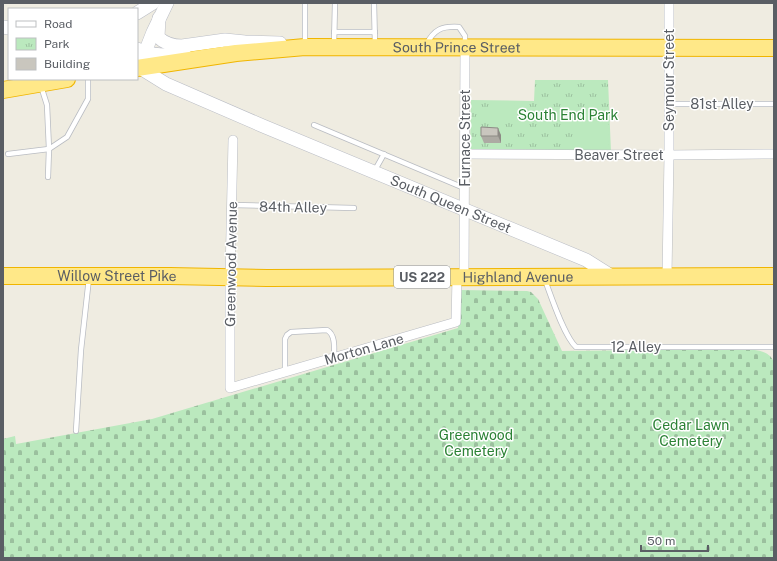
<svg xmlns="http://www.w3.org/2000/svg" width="777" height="561" font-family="'Public Sans',sans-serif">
  <defs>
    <pattern id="cemetery-stones" width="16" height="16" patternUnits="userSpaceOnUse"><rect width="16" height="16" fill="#bbe9be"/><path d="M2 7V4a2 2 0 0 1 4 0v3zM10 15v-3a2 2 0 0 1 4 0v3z" fill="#9bc09e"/></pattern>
    <pattern id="park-tufts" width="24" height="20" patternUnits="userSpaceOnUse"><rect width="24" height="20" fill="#bbe9be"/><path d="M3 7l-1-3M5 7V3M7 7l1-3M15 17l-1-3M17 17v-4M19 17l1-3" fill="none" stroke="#9bc09e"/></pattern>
  </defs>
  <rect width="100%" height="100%" fill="#efece1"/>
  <path fill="url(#cemetery-stones)" d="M 460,290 L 527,291 L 531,292 L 538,299 L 562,351 L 745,349 C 756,350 769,350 774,362 L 774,558 L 3,558 L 3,439 L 15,436 L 16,444 L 152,419 L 458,328 Z"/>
  <polygon fill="url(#park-tufts)" points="535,80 608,80 611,152 470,151 471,100 534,101"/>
  <g fill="#bbe9be">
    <polygon points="492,102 515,102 514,119 492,119"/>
    <polygon points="574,116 608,117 609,148 574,147"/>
  </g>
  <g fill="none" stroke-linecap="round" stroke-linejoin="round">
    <g stroke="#b9bcc2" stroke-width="6">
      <g id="lane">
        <polyline points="305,3 305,43"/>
        <polyline points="374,3 375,45"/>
        <polyline points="334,32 375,32"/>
        <polyline points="334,45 335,3"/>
        <path d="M 426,45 C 434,29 442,26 459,27 L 465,36 L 465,44"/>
        <polyline points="41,86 47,105 49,149 48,177"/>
        <polyline points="669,104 774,104"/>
        <polyline points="314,125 464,188"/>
        <polyline points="8,154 49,149 67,137 88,99 88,79"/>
        <polyline points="375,170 384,154"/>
        <polyline points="232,205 354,208"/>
        <path d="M 545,280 C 551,296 564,336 576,347 L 774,347"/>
        <path d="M 285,371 L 285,339 L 287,335 L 291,332 L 327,330 C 336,335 334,349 334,358"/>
        <polyline points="76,431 81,350 89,278"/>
      </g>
    </g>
    <g stroke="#b9bcc2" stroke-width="10">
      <g id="street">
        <polyline points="233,140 230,276 230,388 456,322 457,277"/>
        <polyline points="465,154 669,155 774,154"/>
        <polyline points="667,276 669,155 669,3"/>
        <polyline points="464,277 465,48"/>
      </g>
    </g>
    <g stroke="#babdc5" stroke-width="14">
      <g id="secondary">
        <polyline points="137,13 153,3"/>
        <path d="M 159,18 L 158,37 C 165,44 173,46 182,46 L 225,40 L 245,42 L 280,43"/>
        <polyline points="3,27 9,28"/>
        <path d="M 137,49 C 153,56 167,56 184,53"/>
        <polyline points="142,60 153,32 167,3"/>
        <path id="s1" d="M 137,66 L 166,84 L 263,126 L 586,260 L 613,277"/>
      </g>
    </g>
    <g stroke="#f0b500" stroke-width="18">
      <g id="highway">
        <path id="s2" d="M 137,68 L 236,53 L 305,47 L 774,48"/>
        <polyline points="3,90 67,79"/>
        <path id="s3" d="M 3,276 L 170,276 L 267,278 L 774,276"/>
      </g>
    </g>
    <use href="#lane" stroke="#fff" stroke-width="4.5"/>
    <use href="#street" stroke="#fff" stroke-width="9"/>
    <use href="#secondary" stroke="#fff" stroke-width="13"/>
    <use href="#highway" stroke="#ffe888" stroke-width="16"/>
  </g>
  <polygon fill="#adaaa3" points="501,135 501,143 484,143 481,136"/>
  <polygon fill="#8d8b85" points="498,128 501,135 501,143 498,136"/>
  <polygon fill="#c9c6be" stroke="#8d8b85" points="481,127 498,128 498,136 481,136"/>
  <g text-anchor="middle" stroke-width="3" stroke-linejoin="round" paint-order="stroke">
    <rect fill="#fff" stroke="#8c8e92" stroke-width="1" x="394" y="266" width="56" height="22" rx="3"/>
    <g font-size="13" font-weight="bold" fill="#5a5e64">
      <text x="422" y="282">US 222</text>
    </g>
    <g font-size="14" fill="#5a5e64" stroke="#fff">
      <text dy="5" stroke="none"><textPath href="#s2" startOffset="321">South Prince Street</textPath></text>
      <text transform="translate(669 80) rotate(-90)" y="5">Seymour Street</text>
      <text x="722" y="109">81st Alley</text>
      <text transform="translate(465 138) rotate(-90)" y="5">Furnace Street</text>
      <text x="619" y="160">Beaver Street</text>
      <text dy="5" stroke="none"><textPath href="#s1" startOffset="343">South Queen Street</textPath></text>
      <text transform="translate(293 207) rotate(1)" y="5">84th Alley</text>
      <text transform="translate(231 264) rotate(-89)" y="5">Greenwood Avenue</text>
      <text dy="5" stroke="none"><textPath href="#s3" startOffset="114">Willow Street Pike</textPath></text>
      <text dy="5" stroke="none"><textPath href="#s3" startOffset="515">Highland Avenue</textPath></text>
      <text x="636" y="352">12 Alley</text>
      <text transform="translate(364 349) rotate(-16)" y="5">Morton Lane</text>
    </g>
    <g font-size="14" fill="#2b8235" stroke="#fff">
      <text x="568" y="120">South End Park</text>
      <text x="691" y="430">Cedar Lawn<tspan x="691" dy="16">Cemetery</tspan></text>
      <text x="476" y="440">Greenwood<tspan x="476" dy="16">Cemetery</tspan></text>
    </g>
  </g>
  <rect width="777" height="561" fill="none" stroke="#5a5e64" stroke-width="8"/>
  <rect x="8" y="8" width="130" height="72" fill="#ffffff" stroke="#bdbfc1"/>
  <rect x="16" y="21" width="20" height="6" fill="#ffffff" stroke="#bdbfc1"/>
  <text x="44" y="28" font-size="12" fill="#5a5e64">Road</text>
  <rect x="16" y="38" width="20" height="12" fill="url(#park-tufts)" stroke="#bdbfc1"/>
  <text x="44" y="48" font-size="12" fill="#5a5e64">Park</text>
  <rect x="16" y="58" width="20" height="12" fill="#c9c6be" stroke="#bdbfc1"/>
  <text x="44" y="68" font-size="12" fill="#5a5e64">Building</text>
  <path d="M641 545v6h67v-6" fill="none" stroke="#5a5e64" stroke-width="2"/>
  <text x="647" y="545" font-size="12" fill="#5a5e64" stroke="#ffffff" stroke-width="3" paint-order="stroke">50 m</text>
</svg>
